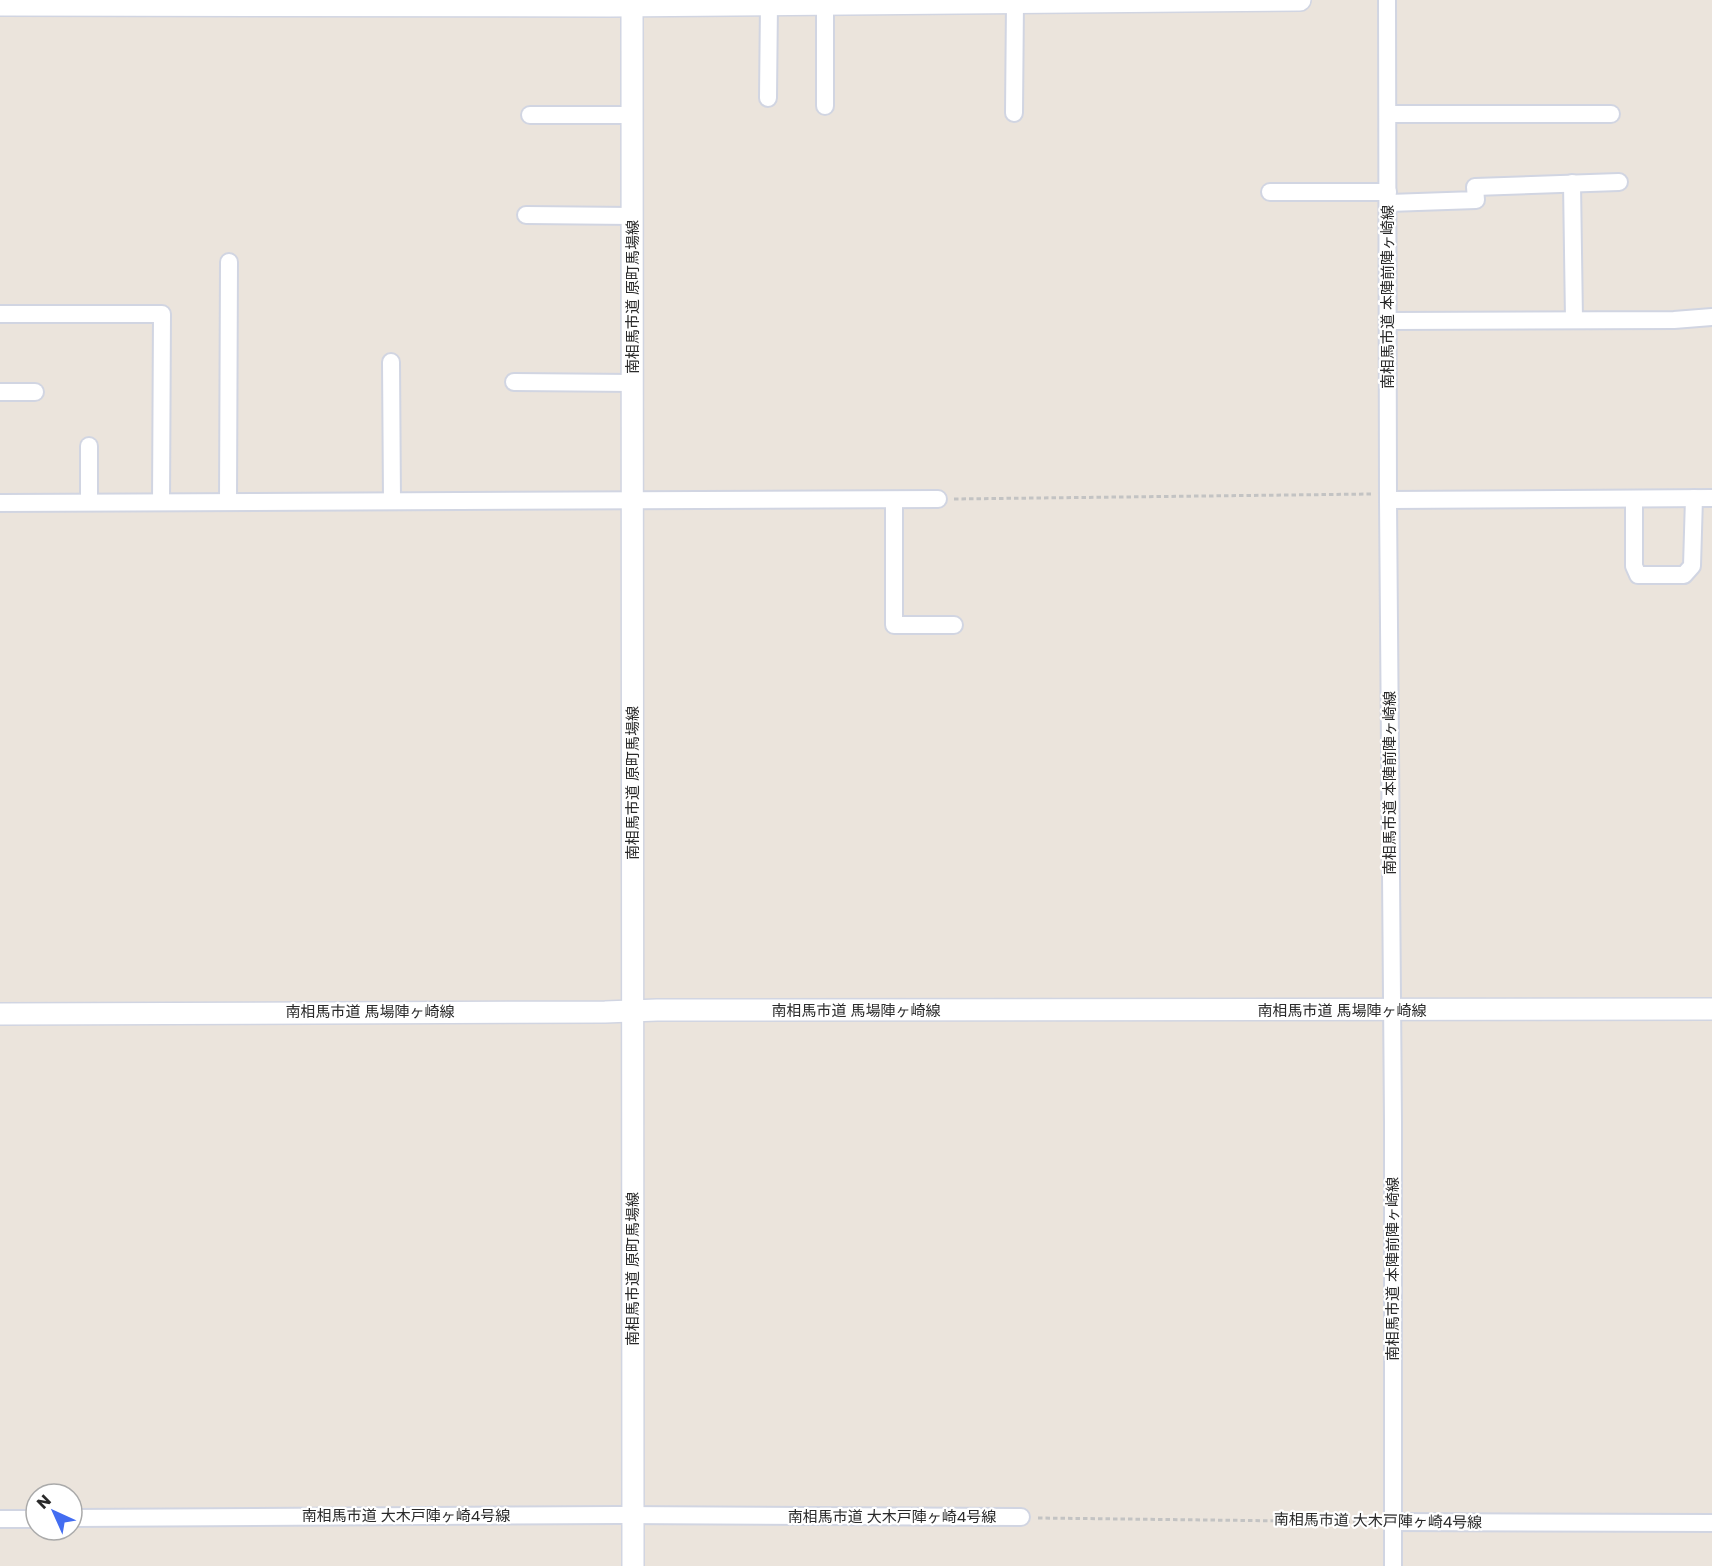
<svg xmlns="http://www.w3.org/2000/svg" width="1712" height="1566" font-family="Poppins,'Noto Sans JP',sans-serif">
  <rect width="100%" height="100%" fill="#ebe4dc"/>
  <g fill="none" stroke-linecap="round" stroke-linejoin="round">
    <g stroke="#d1d5e2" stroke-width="20">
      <g id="minor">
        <polyline points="1387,0 1388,500 1393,1122 1393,1566"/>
        <polyline points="825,3 825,106"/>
        <polyline points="768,98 769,3"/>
        <polyline points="1014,113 1015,2"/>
        <polyline points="1389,114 1611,114"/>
        <polyline points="530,115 633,115"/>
        <polyline points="1572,183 1574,320"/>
        <polyline points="1270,192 1388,192"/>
        <polyline points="1389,203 1476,200 1475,187 1619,182"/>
        <polyline points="526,215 633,216"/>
        <polyline points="0,314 162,314 161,502"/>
        <polyline points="1388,321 1674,320 1712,317"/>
        <polyline points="391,362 392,501"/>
        <polyline points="514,382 633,383"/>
        <polyline points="0,392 35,392"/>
        <polyline points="1634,499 1634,566 1638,575 1684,575 1692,566 1694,498"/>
        <polyline points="894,500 894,625 954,625"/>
        <polyline points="1388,500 1712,498"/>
        <polyline points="89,502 89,446"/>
        <polyline points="228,502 229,262"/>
        <polyline points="0,503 938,499"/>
        <polyline points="72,1518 619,1515 1021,1517"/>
        <polyline points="0,1519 36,1519"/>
        <polyline points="1393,1522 1712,1523"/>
      </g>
    </g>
    <g stroke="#d1d5e2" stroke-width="24">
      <g id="tertiary">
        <polyline points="632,0 633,1566"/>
        <polyline points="0,5 610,6 1300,0"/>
        <polyline points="0,1014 605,1012 657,1010 1712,1009"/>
      </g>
    </g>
    <g stroke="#c3c3c3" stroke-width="3" stroke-dasharray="4.5 3" stroke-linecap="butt">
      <polyline points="954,499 1371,494"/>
      <polyline points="1038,1518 1376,1522"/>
    </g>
    <use href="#minor" stroke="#fff" stroke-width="16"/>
    <use href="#tertiary" stroke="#fff" stroke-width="21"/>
  </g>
  <g text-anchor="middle" stroke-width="4.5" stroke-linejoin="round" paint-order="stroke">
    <g font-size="15" fill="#2a2a2a" stroke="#fff">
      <text transform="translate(633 297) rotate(-90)" y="5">南相馬市道 原町馬場線</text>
      <text transform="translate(1388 297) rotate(-90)" y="5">南相馬市道 本陣前陣ヶ崎線</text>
      <text transform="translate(633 783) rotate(-90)" y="5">南相馬市道 原町馬場線</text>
      <text transform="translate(1390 783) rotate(-90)" y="5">南相馬市道 本陣前陣ヶ崎線</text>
      <text x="856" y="1016">南相馬市道 馬場陣ヶ崎線</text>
      <text x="1342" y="1016">南相馬市道 馬場陣ヶ崎線</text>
      <text x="370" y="1017">南相馬市道 馬場陣ヶ崎線</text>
      <text transform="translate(633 1269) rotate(-90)" y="5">南相馬市道 原町馬場線</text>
      <text transform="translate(1393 1269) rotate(-90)" y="5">南相馬市道 本陣前陣ヶ崎線</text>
      <text x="406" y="1521">南相馬市道 大木戸陣ヶ崎4号線</text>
      <text x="892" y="1522">南相馬市道 大木戸陣ヶ崎4号線</text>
      <text transform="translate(1378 1521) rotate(1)" y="5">南相馬市道 大木戸陣ヶ崎4号線</text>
    </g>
  </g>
  <g transform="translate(54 1512) rotate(315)"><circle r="28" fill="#ffffff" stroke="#aaaaaa" stroke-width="1.5"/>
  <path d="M0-4.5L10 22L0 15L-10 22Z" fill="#436df1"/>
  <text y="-9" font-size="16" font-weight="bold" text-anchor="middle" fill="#2a2a2a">N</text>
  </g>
</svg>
